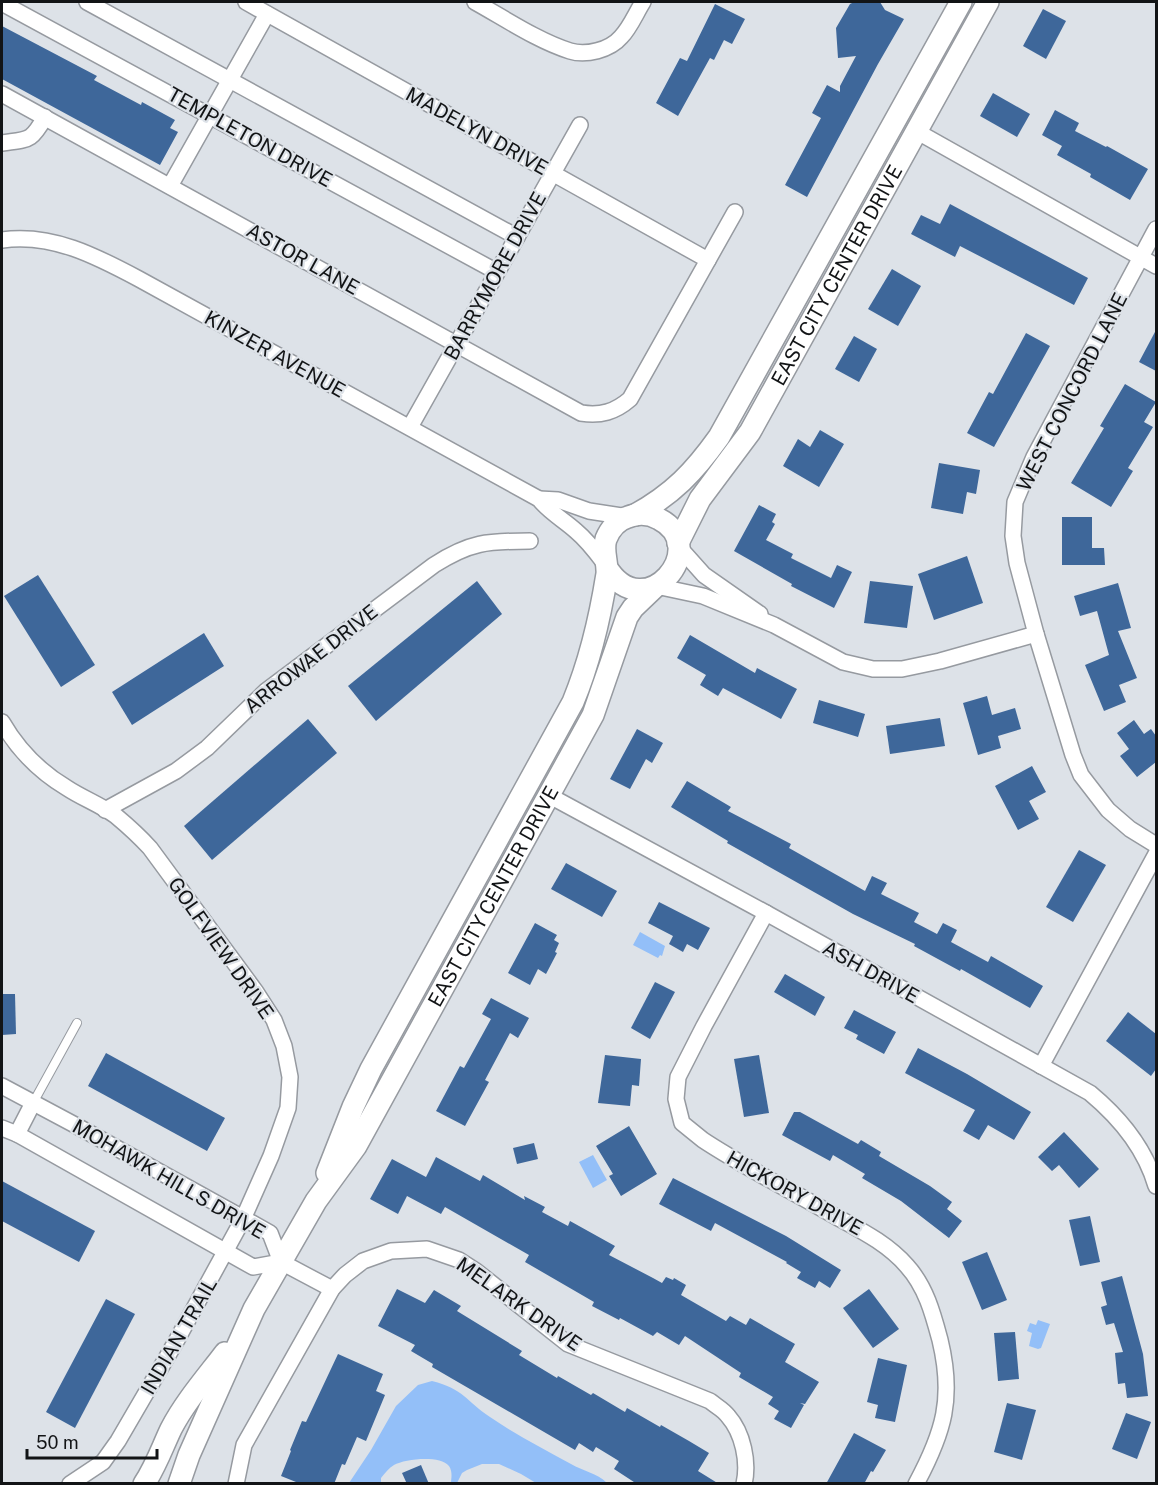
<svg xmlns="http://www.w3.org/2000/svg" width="1158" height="1485" font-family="'Public Sans',sans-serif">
  <rect width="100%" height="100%" fill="#dde2e8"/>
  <g fill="#93bff8">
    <polygon points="640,932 665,946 662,956 660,955 658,958 633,945"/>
    <polygon points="593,1155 607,1180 593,1188 579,1162"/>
    <polygon points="1038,1320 1050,1324 1041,1348 1038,1349 1029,1346 1032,1333 1027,1331 1030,1323 1036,1325"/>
    <path d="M 432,1381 C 464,1389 466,1401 490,1417 C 516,1435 544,1449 571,1464 C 583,1471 597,1473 607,1483 L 536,1483 L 521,1474 L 499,1464 L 482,1464 L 467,1470 L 462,1473 L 457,1483 L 451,1483 C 451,1479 453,1472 449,1466 C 440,1455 405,1459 394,1465 C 389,1468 385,1473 381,1478 L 381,1483 L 349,1483 L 371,1450 L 396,1406 L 418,1385 Z"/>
  </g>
  <g fill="#3e679a">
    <polygon points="854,2 880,2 885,10 904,19 878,64 807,197 785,185 821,118 812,113 827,85 840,92 840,86 856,56 838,58 836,28 850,4"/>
    <polygon points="715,4 745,19 732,44 724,40 714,60 710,58 678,116 656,103 680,58 687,61"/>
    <polygon points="1043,9 1066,21 1046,59 1023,46"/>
    <polygon points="2,26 97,76 94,80 141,105 142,102 175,120 170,128 178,132 160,165 2,79"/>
    <polygon points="993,93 1030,114 1017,137 980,116"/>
    <polygon points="1055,110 1079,123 1075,131 1106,147 1107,146 1148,169 1130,200 1090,177 1091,174 1057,155 1062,146 1042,135"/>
    <polygon points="950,204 1088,278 1074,305 960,246 955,257 911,234 921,215 940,224"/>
    <polygon points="892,269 921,286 898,326 868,309"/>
    <polygon points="1156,330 1156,371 1139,362"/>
    <polygon points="1026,333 1050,346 994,447 967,433 989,392 993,394"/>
    <polygon points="854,336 877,349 859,382 835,369"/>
    <polygon points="1125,384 1156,402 1144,422 1153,427 1128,468 1133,471 1111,507 1071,483 1104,428 1100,426"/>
    <polygon points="820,430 844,444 819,487 783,466 798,439 810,447"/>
    <polygon points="939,463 980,470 976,494 967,492 963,514 931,508"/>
    <polygon points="759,505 776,514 772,522 775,524 766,540 793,554 791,558 831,578 837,565 852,572 834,608 791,586 792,584 734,551"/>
    <polygon points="1062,517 1092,517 1092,548 1104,548 1105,565 1062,565"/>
    <polygon points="967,556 983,603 934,620 918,574"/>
    <polygon points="38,575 95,665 61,687 4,596"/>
    <polygon points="477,581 502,614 376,721 348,686"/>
    <polygon points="870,581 913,586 907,628 864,623"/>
    <polygon points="1118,583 1131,628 1118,631 1137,678 1119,685 1126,702 1104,711 1085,665 1109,655 1097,611 1080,616 1074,596"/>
    <polygon points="204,633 224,666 132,725 112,692"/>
    <polygon points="690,635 755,673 757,668 797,689 781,719 723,688 718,696 700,685 706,675 677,658"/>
    <polygon points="987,696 992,715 1015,708 1021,729 998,736 1001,748 978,755 963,703"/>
    <polygon points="819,700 865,714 858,737 813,723"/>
    <polygon points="940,718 945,746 890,754 886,726"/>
    <polygon points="308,719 337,753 212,860 184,826"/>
    <polygon points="1134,720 1144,734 1151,729 1156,736 1156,762 1137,777 1120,756 1129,749 1117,733"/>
    <polygon points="637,729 663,743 652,763 646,759 630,789 610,779"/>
    <polygon points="1032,766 1046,792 1029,801 1039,819 1018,830 995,786"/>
    <polygon points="687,781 731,807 728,811 791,844 789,848 865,891 872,876 887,883 881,894 919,913 914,922 937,934 943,923 957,930 951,942 988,962 991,956 1043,986 1030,1008 961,969 960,971 914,946 915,944 853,914 727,843 728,841 671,807"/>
    <polygon points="1079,850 1106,865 1073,922 1046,907"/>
    <polygon points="566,863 617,891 602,917 551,889"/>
    <polygon points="659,902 710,928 698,950 687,944 683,952 669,944 673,936 648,923"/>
    <polygon points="535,923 557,935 554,940 559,943 555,952 557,953 546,974 538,969 530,985 508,973"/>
    <polygon points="785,974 825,997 815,1016 774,992"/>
    <polygon points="655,982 675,992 650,1039 631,1028"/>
    <polygon points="2,994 15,994 16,1034 2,1035"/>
    <polygon points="491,998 529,1018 518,1038 510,1033 485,1080 489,1082 465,1126 436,1111 460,1066 464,1068 491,1019 482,1014"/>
    <polygon points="854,1010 896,1032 884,1054 856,1039 858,1035 844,1028"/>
    <polygon points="1128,1012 1156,1034 1156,1069 1151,1076 1106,1041"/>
    <polygon points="918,1048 967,1074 1031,1112 1014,1140 988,1125 979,1140 963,1131 975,1110 905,1073"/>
    <polygon points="106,1053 225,1118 207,1151 88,1086"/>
    <polygon points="605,1055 641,1059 639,1086 632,1085 630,1106 598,1103"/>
    <polygon points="759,1055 769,1113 744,1117 734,1059"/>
    <polygon points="794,1112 800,1112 858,1144 861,1140 881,1152 879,1156 930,1186 952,1202 947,1209 962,1221 949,1238 901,1201 862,1178 865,1174 833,1155 830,1161 782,1135"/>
    <polygon points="629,1126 657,1174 621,1196 609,1176 613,1174 596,1146"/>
    <polygon points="1064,1132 1099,1169 1079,1188 1059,1165 1052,1171 1038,1157"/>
    <polygon points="534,1143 538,1159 517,1164 513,1148"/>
    <polygon points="436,1157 480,1181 483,1175 525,1200 524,1196 545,1207 542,1212 568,1226 570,1221 615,1246 609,1255 653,1278 662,1283 666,1277 673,1280 674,1278 686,1285 681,1295 726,1321 730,1316 746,1325 750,1318 795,1344 785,1362 819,1382 805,1404 800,1403 804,1405 791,1428 774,1419 779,1411 768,1404 773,1397 739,1377 741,1373 685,1336 679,1345 657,1332 653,1336 620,1318 619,1320 592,1306 594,1302 525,1262 529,1255 445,1207 441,1214 407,1196 398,1214 370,1199 392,1159 426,1177"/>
    <polygon points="673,1178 786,1236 841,1270 830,1288 819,1281 815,1288 797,1278 801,1272 786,1263 787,1262 715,1223 711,1231 659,1204"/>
    <polygon points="2,1181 95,1231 79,1262 2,1221"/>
    <polygon points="1090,1216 1100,1262 1080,1266 1069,1220"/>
    <polygon points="987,1252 1007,1300 982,1310 962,1262"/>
    <polygon points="1122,1276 1143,1354 1148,1396 1127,1398 1125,1383 1118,1384 1115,1353 1123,1352 1114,1323 1106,1325 1101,1307 1107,1305 1101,1282"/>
    <polygon points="397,1289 425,1303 434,1290 461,1306 457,1311 522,1351 519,1355 557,1378 558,1376 591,1395 593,1393 625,1412 627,1408 660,1427 661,1425 689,1441 709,1453 698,1471 719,1484 637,1484 614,1469 619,1461 596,1447 593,1452 579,1443 575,1450 432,1367 433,1364 411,1351 415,1345 378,1326"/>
    <polygon points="869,1289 899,1329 873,1348 843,1308"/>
    <polygon points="106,1299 135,1314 75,1428 46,1412"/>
    <polygon points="1015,1332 1019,1379 998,1381 994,1333"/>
    <polygon points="338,1354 383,1374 376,1391 385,1395 366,1441 357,1437 345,1465 342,1464 334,1484 301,1484 281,1476 291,1451 290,1450 302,1421 306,1422"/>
    <polygon points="878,1358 907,1365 895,1422 875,1418 878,1405 867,1402"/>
    <polygon points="1007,1403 1036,1410 1022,1460 994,1452"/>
    <polygon points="1126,1413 1151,1422 1137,1459 1112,1449"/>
    <polygon points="854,1433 886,1450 873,1472 871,1471 864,1484 826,1484"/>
    <polygon points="421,1465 429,1484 407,1484 402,1473"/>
  </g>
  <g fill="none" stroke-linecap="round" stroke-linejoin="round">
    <g stroke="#969aa0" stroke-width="10">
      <polyline id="lane" points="33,1103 77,1023"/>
    </g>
    <g stroke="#969aa0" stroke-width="18">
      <g id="street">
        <polyline points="87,2 517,237"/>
        <polyline points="246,2 708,260"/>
        <path d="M 475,2 C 504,18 538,41 570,51 C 586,56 610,50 621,37 C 630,28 636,13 643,2"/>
        <polyline points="2,3 497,272"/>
        <path d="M 2,94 L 581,413 C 601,416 615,412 630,399 L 735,212"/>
        <polyline points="916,131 1156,266"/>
        <path d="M 2,143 C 29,139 31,142 45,117"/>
        <polyline points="170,186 267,14"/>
        <polyline points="1156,229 1034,457 1015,502 1013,536 1017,563 1036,634 1073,755 1081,775 1108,810 1130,829 1156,845"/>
        <path d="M 2,240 C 52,233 96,256 139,279 L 539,499 C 549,512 564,520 576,531 C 588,541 596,552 605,564"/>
        <polyline points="410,427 580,125"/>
        <polyline points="539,499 558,500 589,511 628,517"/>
        <polyline points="679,547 704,575 760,614"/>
        <polyline points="656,586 703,596 774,625 843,662 873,669 902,669 940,661 1036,634"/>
        <path d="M 2,722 C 17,748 40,772 67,788 C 82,798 101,805 116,816 C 128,826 139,836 150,848 L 256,992 L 274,1020 L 284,1046 L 290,1077 L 288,1108 L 271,1156 L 243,1219 L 178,1338 L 118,1441 L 103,1462 L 70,1484"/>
        <path d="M 550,796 L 766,913 L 1090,1093 C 1120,1118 1145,1148 1156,1186"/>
        <path d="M 105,810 L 176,771 L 207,748 L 266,691 L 434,565 C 470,542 487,541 530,541"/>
        <path d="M 766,913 L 704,1026 L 678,1077 L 676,1099 L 682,1123 L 703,1140 C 744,1167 790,1190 833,1215 C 860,1230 887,1243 907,1266 C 926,1287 933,1314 940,1340 C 954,1398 944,1432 916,1484"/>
        <polyline points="1041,1066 1156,854"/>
        <polyline points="2,1086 75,1125 270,1233 281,1262"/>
        <polyline points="2,1128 17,1134 253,1267 281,1262"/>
        <polyline points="17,1134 33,1103"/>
        <polyline points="281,1262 332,1289"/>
        <path d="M 236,1484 L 244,1445 L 332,1289 L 345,1275 L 363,1261 L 391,1251 L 427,1249 L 459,1260 L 476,1271 L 568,1344 L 710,1401 C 716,1406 724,1410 728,1416 C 743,1433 749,1462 744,1484"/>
      </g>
    </g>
    <g stroke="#969aa0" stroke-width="24">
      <g id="secondary">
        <path d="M 635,515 C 673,494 694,472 719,437 L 961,2"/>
        <path id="s1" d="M 678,543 L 700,499 L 750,432 L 988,2"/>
        <path d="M 327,1173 L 353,1107 L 371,1069 L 573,702 C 590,661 600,618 607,574 C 608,562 602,551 606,539 C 610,529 618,520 628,517 C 638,513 650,514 659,519 C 713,547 645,628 607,568"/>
        <path d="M 144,1484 C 156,1466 162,1448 171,1429 C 185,1402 206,1378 225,1353"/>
        <path id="s2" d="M 179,1484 L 189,1455 L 254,1309 L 316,1201 L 356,1146 L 593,715 L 627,617 L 633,608 L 655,587"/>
      </g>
    </g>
    <use href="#lane" stroke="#fff" stroke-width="8"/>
    <use href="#street" stroke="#fff" stroke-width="15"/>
    <use href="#secondary" stroke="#fff" stroke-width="21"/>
  </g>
  <g text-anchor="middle" stroke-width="4.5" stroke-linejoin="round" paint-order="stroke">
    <g font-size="20" fill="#121416" stroke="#dde2e8">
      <text transform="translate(477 131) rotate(29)" y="7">MADELYN DRIVE</text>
      <text transform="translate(250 137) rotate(29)" y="7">TEMPLETON DRIVE</text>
      <text transform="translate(303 259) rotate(29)" y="7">ASTOR LANE</text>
      <text dy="7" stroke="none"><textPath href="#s1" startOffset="312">EAST CITY CENTER DRIVE</textPath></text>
      <text transform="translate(495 276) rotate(-61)" y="7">BARRYMORE DRIVE</text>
      <text transform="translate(275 354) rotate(29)" y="7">KINZER AVENUE</text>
      <text transform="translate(1072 392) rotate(-63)" y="7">WEST CONCORD LANE</text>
      <text transform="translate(311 659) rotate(-38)" y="7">ARROWAE DRIVE</text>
      <text dy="7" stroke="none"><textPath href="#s2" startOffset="668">EAST CITY CENTER DRIVE</textPath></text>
      <text transform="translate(221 948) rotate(55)" y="7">GOLFVIEW DRIVE</text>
      <text transform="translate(871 972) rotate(29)" y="7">ASH DRIVE</text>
      <text transform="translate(169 1179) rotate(30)" y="7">MOHAWK HILLS DRIVE</text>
      <text transform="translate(795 1193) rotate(29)" y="7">HICKORY DRIVE</text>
      <text transform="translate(519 1304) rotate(35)" y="7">MELARK DRIVE</text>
      <text transform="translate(179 1336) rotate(-60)" y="7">INDIAN TRAIL</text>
    </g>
  </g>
  <rect width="1158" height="1485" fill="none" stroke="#121416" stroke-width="6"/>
  <path d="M27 1449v9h130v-9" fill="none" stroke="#121416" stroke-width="3"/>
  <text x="36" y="1449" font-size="18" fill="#121416" stroke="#dde2e8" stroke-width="4.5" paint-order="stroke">50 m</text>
</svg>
